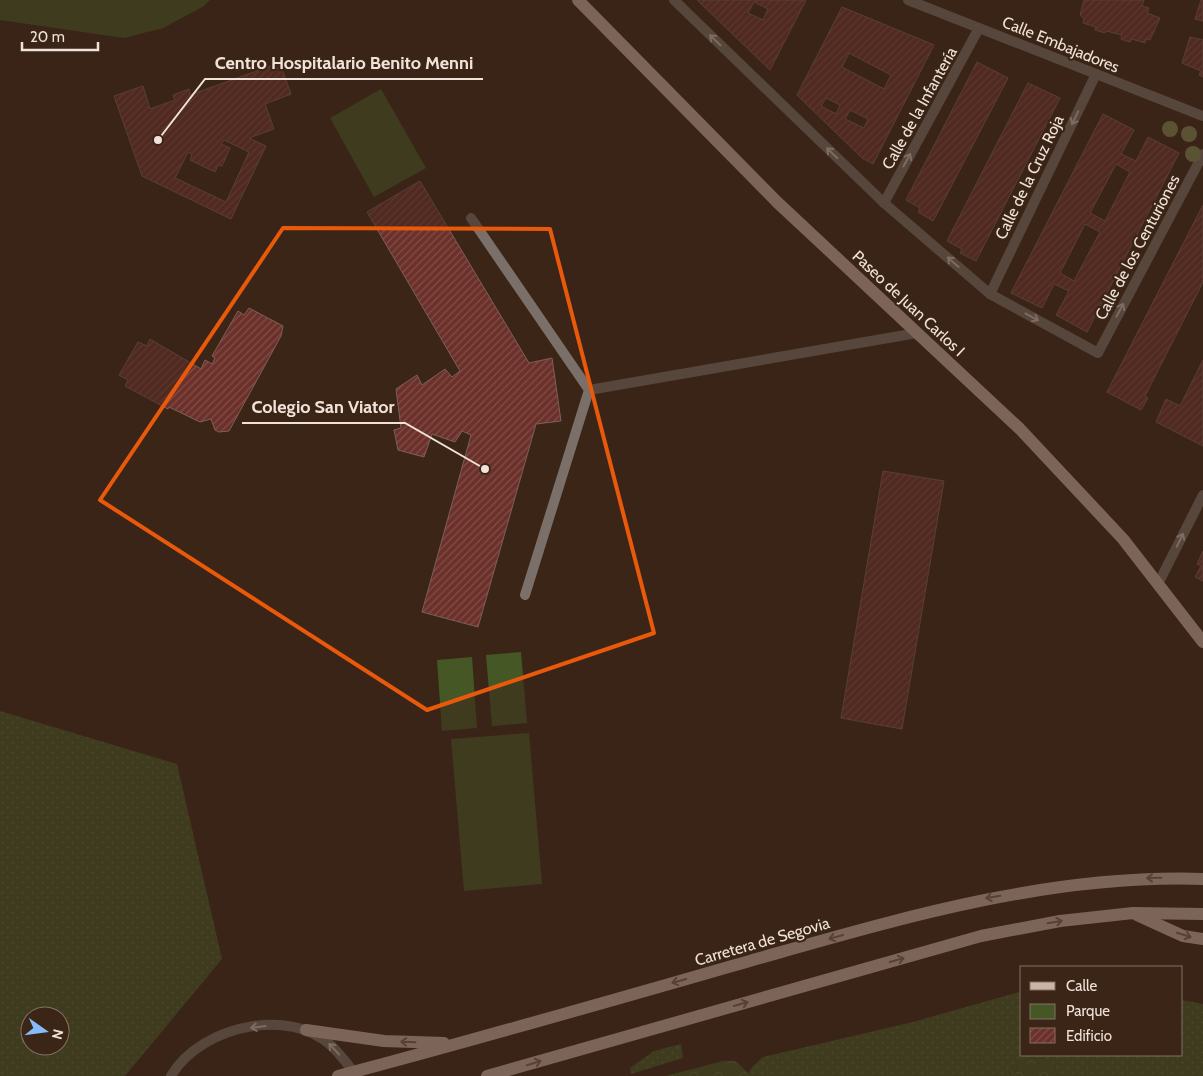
<svg xmlns="http://www.w3.org/2000/svg" width="1203" height="1076" font-family="Cabin,sans-serif">
  <defs>
    <pattern id="grass-dots" width="8" height="8" patternUnits="userSpaceOnUse" patternTransform="scale(1.25)"><rect width="8" height="8" fill="#465726"/><path d="M2 2h.1M6 6h.1" fill="none" stroke="#616f45" stroke-width="1.8" stroke-linecap="round"/></pattern>
    <pattern id="forest-crowns" width="20" height="18" patternUnits="userSpaceOnUse" patternTransform="scale(1.25)"><rect width="20" height="18" fill="#465726"/><path d="M2 6a3 3 0 1 1 6 0M12 15a3 3 0 1 1 6 0" fill="none" stroke="#616f45"/></pattern>
    <pattern id="building-hatch" width="6" height="6" patternUnits="userSpaceOnUse" patternTransform="scale(1.25)"><rect width="6" height="6" fill="#6c302a"/><path d="M-1 1l2-2M0 6l6-6M5 7l2-2" fill="none" stroke="#814e48"/></pattern>
  </defs>
  <rect width="100%" height="100%" fill="#3a2517"/>
  <g fill="url(#grass-dots)" fill-rule="evenodd">
    <path d="M 0,711 L 177,764 L 222,959 L 125,1076 L 0,1076 ZM 30,1016 L 60,1016 L 60,1046 L 30,1046 Z"/>
    <path d="M 1022,991 L 1022,1055 L 1182,1055 L 1182,1000 L 1203,1004 L 1203,1076 L 1057,1076 L 1054,1063 C 1043,1056 1029,1058 1017,1062 L 1015,1076 L 747,1076 L 752,1067 L 763,1057 L 913,1022 Z"/>
    <polygon points="681,1044 683,1058 631,1074 630,1068 654,1051"/>
  </g>
  <g fill="url(#forest-crowns)">
    <polygon points="1027,1058 1048,1059 1054,1063 1057,1076 1015,1076 1017,1062"/>
    <polygon points="723,1061 736,1061 749,1074 747,1076 666,1076"/>
  </g>
  <g fill="#465726">
    <polygon points="0,0 210,0 204,6 163,28 124,38 0,20"/>
    <polygon points="381,89 426,168 374,197 330,118"/>
    <polygon points="521,652 527,723 492,726 486,655"/>
    <polygon points="472,657 477,728 442,731 437,660"/>
    <polygon points="529,733 542,884 464,891 451,739"/>
  </g>
  <g fill="url(#building-hatch)" stroke="#7d5f5b" fill-rule="evenodd">
    <path d="M 697,0 L 806,0 L 770,70 ZM 754,2 L 768,9 L 763,20 L 748,13 Z"/>
    <polygon points="1084,0 1144,0 1142,6 1149,8 1147,13 1160,18 1150,40 1146,39 1145,43 1132,39 1130,42 1121,39 1122,35 1106,31 1105,33 1095,30 1096,27 1083,23 1084,19 1080,15"/>
    <polygon points="1201,0 1203,0 1203,21 1195,19"/>
    <path d="M 842,7 L 934,45 L 873,164 L 862,158 L 797,95 ZM 849,53 L 891,75 L 884,89 L 842,67 ZM 826,98 L 840,105 L 836,114 L 821,106 ZM 850,110 L 868,119 L 864,128 L 845,119 Z"/>
    <polygon points="1190,37 1203,40 1203,77 1199,75 1201,71 1182,63"/>
    <polygon points="977,62 1008,78 933,221 918,212 920,208 906,200"/>
    <path d="M 276,64 L 277,68 L 281,66 L 291,94 L 265,104 L 274,129 L 249,138 L 266,146 L 231,219 L 142,176 L 114,96 L 143,86 L 150,109 L 175,100 L 173,95 L 189,89 L 190,95 ZM 224,140 L 249,152 L 226,202 L 175,178 L 188,152 L 192,155 L 190,160 L 215,172 L 218,165 L 222,166 L 230,148 L 221,144 Z"/>
    <polygon points="1028,83 1060,98 976,261 960,253 962,249 947,241"/>
    <path d="M 1103,114 L 1134,130 L 1121,154 L 1136,161 L 1148,137 L 1179,153 L 1087,332 L 1056,315 L 1069,291 L 1054,284 L 1042,308 L 1011,293 ZM 1116,164 L 1130,172 L 1105,221 L 1090,213 ZM 1085,224 L 1100,232 L 1074,281 L 1060,273 Z"/>
    <polygon points="420,181 529,363 552,358 561,421 536,424 478,627 422,612 471,435 462,431 455,442 432,434 424,457 398,450 394,430 401,428 396,389 417,375 422,385 445,369 452,377 460,371 367,212"/>
    <polygon points="1203,205 1203,282 1145,396 1148,398 1141,410 1107,392"/>
    <polygon points="249,308 283,326 281,336 229,431 219,432 215,430 211,419 200,422 169,407 168,409 125,386 128,380 119,375 138,342 147,346 150,339 201,369 205,360 212,364 215,358 212,356 238,311 244,315"/>
    <polygon points="1203,360 1203,446 1156,422 1166,399 1180,406"/>
    <polygon points="883,471 944,481 902,729 841,718"/>
    <polygon points="1203,551 1203,581 1195,577 1201,566 1197,564"/>
  </g>
  <g fill="none" stroke-linecap="round" stroke-linejoin="round">
    <g stroke="#7b7069" stroke-width="10">
      <polyline points="471,218 589,390"/>
      <polyline points="525,595 589,390 917,333"/>
    </g>
    <g stroke="#7b7069" stroke-width="10">
      <polyline points="674,0 884,203 990,294 1098,353 1203,154"/>
      <polyline points="908,0 1203,116"/>
      <polyline points="884,203 979,28"/>
      <polyline points="990,294 1096,74"/>
      <polyline points="1158,584 1203,495"/>
    </g>
    <path stroke="#7b7069" stroke-width="10" d="M 171,1076 C 201,1024 299,1003 339,1054 C 345,1061 352,1068 355,1076"/>
    <g stroke="#ccb4a6" stroke-width="12">
      <polyline points="578,0 777,202 1020,429 1123,539 1203,642"/>
      <polyline points="1137,915 1183,936 1203,939"/>
      <polyline points="306,1030 384,1041 444,1043"/>
      <path d="M 338,1076 C 479,1039 620,998 760,958 C 905,917 1051,874 1203,879"/>
      <polyline points="487,1076 981,936 1060,921 1133,913 1203,914"/>
    </g>
  </g>
  <g fill="#828b55">
    <circle cx="1170" cy="129" r="8"/>
    <circle cx="1189" cy="134" r="8"/>
    <circle cx="1193" cy="154" r="8"/>
  </g>
  <defs><path id="oneway-shaft" d="M-6 0H5M1.5-3L5.5 0L1.5 3" fill="none" stroke-width="1.6" stroke-linecap="round" stroke-linejoin="round" transform="scale(1.25)"/></defs>
  <g stroke="#cec0b7">
    <use href="#oneway-shaft" transform="translate(715 40) rotate(-136)"/>
    <use href="#oneway-shaft" transform="translate(1075 118) rotate(116)"/>
    <use href="#oneway-shaft" transform="translate(832 153) rotate(-136)"/>
    <use href="#oneway-shaft" transform="translate(907 160) rotate(-61)"/>
    <use href="#oneway-shaft" transform="translate(953 262) rotate(-139)"/>
    <use href="#oneway-shaft" transform="translate(1120 310) rotate(-62)"/>
    <use href="#oneway-shaft" transform="translate(1032 317) rotate(29)"/>
    <use href="#oneway-shaft" transform="translate(1180 540) rotate(-64)"/>
    <use href="#oneway-shaft" transform="translate(258 1027) rotate(173)"/>
    <use href="#oneway-shaft" transform="translate(334 1049) rotate(-133)"/>
  </g>
  <g stroke="#7c6557">
    <use href="#oneway-shaft" transform="translate(1154 878) rotate(179)"/>
    <use href="#oneway-shaft" transform="translate(993 897) rotate(170)"/>
    <use href="#oneway-shaft" transform="translate(1055 922) rotate(-10)"/>
    <use href="#oneway-shaft" transform="translate(1184 935) rotate(17)"/>
    <use href="#oneway-shaft" transform="translate(836 937) rotate(165)"/>
    <use href="#oneway-shaft" transform="translate(897 960) rotate(-16)"/>
    <use href="#oneway-shaft" transform="translate(679 981) rotate(164)"/>
    <use href="#oneway-shaft" transform="translate(741 1004) rotate(-16)"/>
    <use href="#oneway-shaft" transform="translate(408 1042) rotate(-178)"/>
    <use href="#oneway-shaft" transform="translate(534 1063) rotate(-17)"/>
  </g>
  <path d="M0 0H1203V1076H0ZM 283,228 L 550,229 L 654,633 L 427,710 L 100,500 Z" fill="#3a2517" fill-opacity=".55" fill-rule="evenodd"/>
  <path fill="none" stroke="#e8590c" stroke-width="4" stroke-linejoin="round" d="M 283,228 L 550,229 L 654,633 L 427,710 L 100,500 Z"/>
  <g text-anchor="middle" stroke-width="4.5" stroke-linejoin="round" paint-order="stroke">
    <g font-size="16" fill="#f1e2d9" stroke="#3a2517">
      <text transform="translate(1061 44) rotate(22)" y="6">Calle Embajadores</text>
      <text transform="translate(919 108) rotate(-61)" y="6">Calle de la Infantería</text>
      <text transform="translate(1029 177) rotate(-64)" y="6">Calle de la Cruz Roja</text>
      <text transform="translate(1137 247) rotate(-62)" y="6">Calle de los Centuriones</text>
      <text transform="translate(909 303) rotate(43)" y="6">Paseo de Juan Carlos I</text>
      <text transform="translate(762 941) rotate(-16)" y="6">Carretera de Segovia</text>
    </g>
  </g>
  <path fill="none" stroke="#f1e2d9" stroke-width="2" d="M158 140L205 79H483M485 469L405 423H242"/>
  <g fill="#f1e2d9" stroke="#3a2517" stroke-width="2">
    <circle cx="158" cy="140" r="5"/>
    <circle cx="485" cy="469" r="5"/>
  </g>
  <g font-size="18" text-anchor="middle" font-weight="bold" fill="#f1e2d9" stroke="#3a2517" stroke-width="4.5" stroke-linejoin="round" paint-order="stroke">
    <text x="344" y="69">Centro Hospitalario Benito Menni</text>
    <text x="323" y="413">Colegio San Viator</text>
  </g>
  <rect x="1020" y="966" width="162" height="90" fill="#3a2517" stroke="#837165"/>
  <rect x="1030" y="982" width="25" height="8" fill="#ccb4a6" stroke="#837165"/>
  <text x="1066" y="991" font-size="15" fill="#f1e2d9">Calle</text>
  <rect x="1030" y="1004" width="25" height="15" fill="#465726" stroke="#837165"/>
  <text x="1066" y="1016" font-size="15" fill="#f1e2d9">Parque</text>
  <rect x="1030" y="1028" width="25" height="15" fill="url(#building-hatch)" stroke="#837165"/>
  <text x="1066" y="1041" font-size="15" fill="#f1e2d9">Edificio</text>
  <g transform="translate(45 1031) rotate(104)"><circle r="24" fill="#3a2517" stroke="#837165"/>
  <path d="M0-4L9 19L0 12L-9 19Z" fill="#87bbfb"/>
  <text y="-8" font-size="14" font-weight="bold" text-anchor="middle" fill="#f1e2d9">N</text>
  </g>
  <path d="M22 42v8h76v-8" fill="none" stroke="#f1e2d9" stroke-width="2.5"/>
  <text x="30" y="42" font-size="15" fill="#f1e2d9" stroke="#3a2517" stroke-width="4" paint-order="stroke">20 m</text>
</svg>
